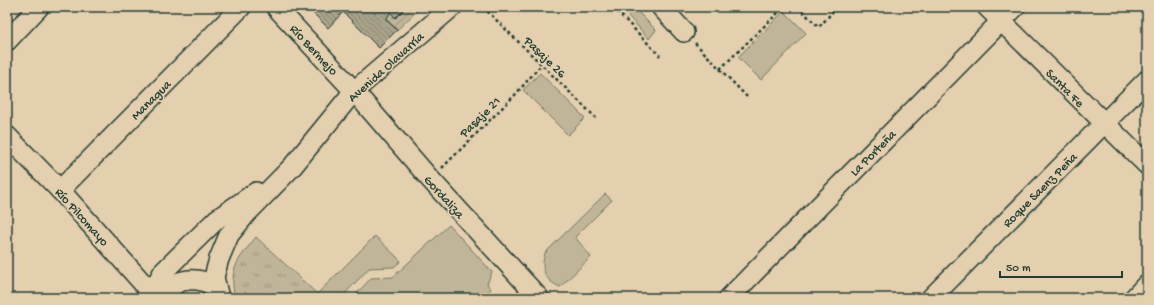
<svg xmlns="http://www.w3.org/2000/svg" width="1154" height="305" font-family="'Gochi Hand',sans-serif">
  <defs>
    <pattern id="park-tufts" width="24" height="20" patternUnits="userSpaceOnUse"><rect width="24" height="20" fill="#c0b598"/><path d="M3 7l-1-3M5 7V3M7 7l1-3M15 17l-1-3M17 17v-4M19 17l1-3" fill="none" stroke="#9b947d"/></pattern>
    <pattern id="garden-furrows" width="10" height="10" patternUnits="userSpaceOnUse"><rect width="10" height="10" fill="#c0b598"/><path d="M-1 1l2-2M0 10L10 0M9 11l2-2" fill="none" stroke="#9b947d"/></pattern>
    <pattern id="building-back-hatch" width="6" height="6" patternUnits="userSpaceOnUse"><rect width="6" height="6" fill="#a8a289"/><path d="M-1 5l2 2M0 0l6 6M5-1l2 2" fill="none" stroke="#888571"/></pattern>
  </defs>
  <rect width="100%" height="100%" fill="#e4cfae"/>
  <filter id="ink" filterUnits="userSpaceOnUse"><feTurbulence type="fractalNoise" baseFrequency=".025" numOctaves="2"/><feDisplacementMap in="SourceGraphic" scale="8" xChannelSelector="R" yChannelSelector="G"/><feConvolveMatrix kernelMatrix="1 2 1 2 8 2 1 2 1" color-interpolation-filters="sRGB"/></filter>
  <g filter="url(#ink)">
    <g fill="#c0b598" stroke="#707966">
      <polygon points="620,7 633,7 656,30 649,39"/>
      <polygon points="784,11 806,33 761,80 738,57"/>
      <polygon points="540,73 585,118 568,135 523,90"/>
      <path d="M 605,194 L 612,200 L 575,237 L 591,257 L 560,287 C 544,280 540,269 545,253 Z"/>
      <polygon points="449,225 492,272 487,284 491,289 482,298 462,298 459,295 457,298 353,298 371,278 393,277"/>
      <polygon points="375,236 401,261 394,267 369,268 341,298 321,298 317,294"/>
    </g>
    <path fill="url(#park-tufts)" stroke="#707966" d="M 256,237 L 317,294 L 321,298 L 235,298 C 228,268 239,259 256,237 Z"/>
    <polygon fill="url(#garden-furrows)" stroke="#707966" points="406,7 421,7 397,30 386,19 391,12 396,18"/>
    <polygon fill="url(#building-back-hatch)" stroke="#1f3d34" points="307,7 406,7 395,18 391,12 386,19 397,30 379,48 343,12 328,28"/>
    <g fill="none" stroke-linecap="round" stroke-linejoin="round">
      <g stroke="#1f3d34" stroke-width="22">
        <g id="minor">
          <polyline points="276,7 354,91 430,179 539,298"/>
          <polyline points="661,7 684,32"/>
          <polyline points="987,7 1147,165"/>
          <polyline points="7,41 39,7"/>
          <polyline points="7,136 60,190 156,298"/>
          <polyline points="60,190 241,7"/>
          <polyline points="146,298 152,292 163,272 217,219 256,192"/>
          <path d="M 165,298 C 173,275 199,277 216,287"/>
          <polyline points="219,298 214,277 219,259 229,235 246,214 292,167 354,91 452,7"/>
          <polyline points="729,298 1015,7"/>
          <polyline points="931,298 1147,80"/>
          <polyline points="1134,298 1147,284"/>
        </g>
      </g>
      <g stroke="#1f3d34" stroke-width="2.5" stroke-dasharray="3 3" stroke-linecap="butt">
        <polyline points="483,7 596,118"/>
        <polyline points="613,7 660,56"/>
        <polyline points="798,7 819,27 837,7"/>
        <polyline points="695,43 749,99"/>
        <polyline points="720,69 784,7"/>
        <polyline points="442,168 515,95 541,65"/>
      </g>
      <use href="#minor" stroke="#e4cfae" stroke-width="19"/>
    </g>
  </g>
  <g text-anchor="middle" stroke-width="3.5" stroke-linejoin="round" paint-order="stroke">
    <g font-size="13" fill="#1f3d34" stroke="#e4cfae">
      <text transform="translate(315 49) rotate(47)" y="5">Río Bermejo</text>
      <text transform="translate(546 56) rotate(44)" y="5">Pasaje 26</text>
      <text transform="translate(385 66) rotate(-42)" y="5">Avenida Olavarría</text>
      <text transform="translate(1066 87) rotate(45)" y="5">Santa Fe</text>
      <text transform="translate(150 99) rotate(-45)" y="5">Managua</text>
      <text transform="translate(479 116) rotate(-45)" y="5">Pasaje 21</text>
      <text transform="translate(872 152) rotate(-45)" y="5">La Porteña</text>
      <text transform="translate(1039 189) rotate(-45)" y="5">Roque Saenz Peña</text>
      <text transform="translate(445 196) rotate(48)" y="5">Gordaliza</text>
      <text transform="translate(83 216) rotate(48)" y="5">Río Pilcomayo</text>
    </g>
  </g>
  <rect width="1154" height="305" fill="none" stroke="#e4cfae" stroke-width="24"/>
  <rect x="12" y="12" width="1130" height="281" fill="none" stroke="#1f3d34" stroke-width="1.5" filter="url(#ink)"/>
  <path d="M1000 271v6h122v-6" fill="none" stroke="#1f3d34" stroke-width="2"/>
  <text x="1006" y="271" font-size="12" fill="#1f3d34" stroke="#e4cfae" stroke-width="3" paint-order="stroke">50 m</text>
</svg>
